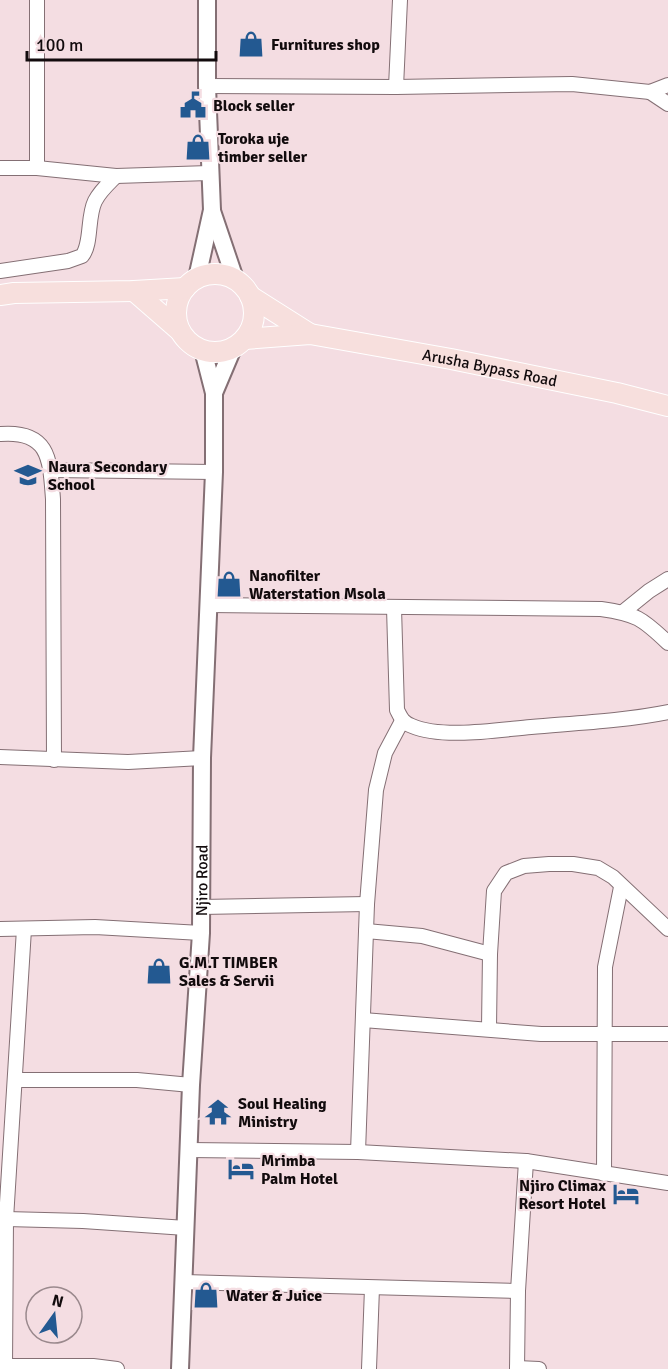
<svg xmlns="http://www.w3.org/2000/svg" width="668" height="1369" font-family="Signika,sans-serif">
  <rect width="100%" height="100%" fill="#f4dde2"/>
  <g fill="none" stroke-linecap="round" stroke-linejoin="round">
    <g stroke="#846f74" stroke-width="16">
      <g id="minor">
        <polyline points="37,0 37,168"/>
        <polyline points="207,86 396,87 572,84 650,92 668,85"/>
        <polyline points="396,87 400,0"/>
        <polyline points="650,92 668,104"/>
        <polyline points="0,168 37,168 116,176 209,173"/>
        <path d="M 0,271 L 68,261 L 82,256 C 92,244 87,217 95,201 C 100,191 108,184 116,176"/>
        <path d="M 0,434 C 50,430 50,460 53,499 L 54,760"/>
        <polyline points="51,470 214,472"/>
        <path d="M 209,605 L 601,609 C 636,614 642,618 668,643"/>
        <path d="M 394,608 L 397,710 C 401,718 403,723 412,726 C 442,739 497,730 531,727 C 577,723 623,721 668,712"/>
        <polyline points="623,612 649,591 668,579"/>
        <polyline points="0,757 128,762 202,758"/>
        <polyline points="201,907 367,904"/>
        <polyline points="0,929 95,927 201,933"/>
        <polyline points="366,931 422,936 490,954"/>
        <polyline points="363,1020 541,1034 668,1034"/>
        <polyline points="489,1028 490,954 494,891 506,873 524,866 549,864 573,864 598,868 613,877 668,929"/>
        <polyline points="16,1080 137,1080 191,1085"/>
        <polyline points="189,1150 358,1152 526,1161 668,1183"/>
        <polyline points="358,1152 367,904 376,790 385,753 402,721"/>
        <polyline points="604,1174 605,967 621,887"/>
        <polyline points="6,1219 83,1221 186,1228"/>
        <polyline points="184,1282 518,1291"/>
        <polyline points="0,1366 93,1366 117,1369"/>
        <polyline points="5,1366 6,1219 24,929"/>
        <polyline points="517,1368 539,1369"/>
        <polyline points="369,1369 372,1288"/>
        <polyline points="517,1369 518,1291 526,1161"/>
      </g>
    </g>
    <g stroke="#846f74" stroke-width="20">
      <g id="tertiary">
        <polyline points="212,211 235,279"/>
        <polyline points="197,278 212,210 207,86 207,0"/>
        <polyline points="214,393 233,348"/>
        <path id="s1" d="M 180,1369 L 191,1085 L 201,933 L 202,758 L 214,472 L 214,393 L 203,350"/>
      </g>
    </g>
    <g stroke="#fff" stroke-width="22">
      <g id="primary">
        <circle cx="215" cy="313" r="39"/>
        <polyline points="134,291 180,331"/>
        <polyline points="0,295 14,293 134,291 185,288"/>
        <polyline points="250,296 310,334"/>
        <path id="s2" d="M 245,339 L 310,334 L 451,359 L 617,393 L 668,406"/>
      </g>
    </g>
    <use href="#minor" stroke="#fff" stroke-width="14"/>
    <use href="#tertiary" stroke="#fff" stroke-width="16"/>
    <use href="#primary" stroke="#f7dfdd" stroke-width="20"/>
  </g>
  <defs>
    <g id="shop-bare" transform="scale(2.07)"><path d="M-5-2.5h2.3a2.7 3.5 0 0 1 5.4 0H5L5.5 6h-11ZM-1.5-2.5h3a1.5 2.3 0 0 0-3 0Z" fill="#235991" stroke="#f4dde2" stroke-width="2.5" paint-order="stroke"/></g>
    <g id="civic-bare" transform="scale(2.07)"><path d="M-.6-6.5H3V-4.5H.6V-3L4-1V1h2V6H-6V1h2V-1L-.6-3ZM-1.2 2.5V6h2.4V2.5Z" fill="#235991" stroke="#f4dde2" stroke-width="2.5" paint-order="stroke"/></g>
    <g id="school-bare" transform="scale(2.07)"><path d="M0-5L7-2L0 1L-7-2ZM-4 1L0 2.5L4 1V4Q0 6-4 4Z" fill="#235991" stroke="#f4dde2" stroke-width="2.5" paint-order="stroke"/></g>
    <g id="temple-bare" transform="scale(2.07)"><path d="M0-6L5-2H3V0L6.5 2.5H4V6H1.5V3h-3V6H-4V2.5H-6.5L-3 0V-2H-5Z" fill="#235991" stroke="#f4dde2" stroke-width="2.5" paint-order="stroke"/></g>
    <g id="hotel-bare" transform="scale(2.07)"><path d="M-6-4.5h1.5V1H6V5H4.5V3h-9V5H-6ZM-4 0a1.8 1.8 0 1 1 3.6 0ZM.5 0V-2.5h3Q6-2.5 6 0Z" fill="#235991" stroke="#f4dde2" stroke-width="2.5" paint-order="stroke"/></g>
  </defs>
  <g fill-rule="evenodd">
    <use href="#shop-bare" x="251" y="44"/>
    <use href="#civic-bare" x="193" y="105"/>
    <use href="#shop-bare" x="198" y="147"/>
    <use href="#school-bare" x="28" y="475"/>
    <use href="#shop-bare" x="229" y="584"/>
    <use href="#shop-bare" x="159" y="971"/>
    <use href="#temple-bare" x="218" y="1112"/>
    <use href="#hotel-bare" x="241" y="1169"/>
    <use href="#hotel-bare" x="626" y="1194"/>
    <use href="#shop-bare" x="206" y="1295"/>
  </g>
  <g text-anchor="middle" stroke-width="4.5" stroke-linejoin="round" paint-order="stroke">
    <g font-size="16" font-weight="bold" fill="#120b0d" stroke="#f4dde2" text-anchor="start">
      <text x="271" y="50">Furnitures shop</text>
      <text x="213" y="111">Block seller</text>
      <text x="218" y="144">Toroka uje<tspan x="218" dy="18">timber seller</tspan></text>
      <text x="48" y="472">Naura Secondary<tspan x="48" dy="18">School</tspan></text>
      <text x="249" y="581">Nanofilter<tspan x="249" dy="18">Waterstation Msola</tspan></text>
      <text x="179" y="968">G.M.T TIMBER<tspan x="179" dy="18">Sales &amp; Servii</tspan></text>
      <text x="238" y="1109">Soul Healing<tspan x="238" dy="18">Ministry</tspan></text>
      <text x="261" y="1166">Mrimba<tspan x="261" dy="18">Palm Hotel</tspan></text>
      <text x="606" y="1191" text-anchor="end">Njiro Climax<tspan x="606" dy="18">Resort Hotel</tspan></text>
      <text x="226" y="1301">Water &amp; Juice</text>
    </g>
    <g font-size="16" fill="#120b0d" stroke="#f4dde2">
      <text dy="6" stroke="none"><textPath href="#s2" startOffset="248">Arusha Bypass Road</textPath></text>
      <text dy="6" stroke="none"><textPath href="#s1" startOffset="489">Njiro Road</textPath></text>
    </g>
  </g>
  <g transform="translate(54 1315) rotate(15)"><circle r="28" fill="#f4dde2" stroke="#9a898d" stroke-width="1.5"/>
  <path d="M0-4.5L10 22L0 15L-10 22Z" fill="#235991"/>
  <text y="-9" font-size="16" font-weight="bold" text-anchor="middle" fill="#120b0d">N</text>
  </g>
  <path d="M27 51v9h189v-9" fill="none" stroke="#120b0d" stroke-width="3"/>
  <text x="36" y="51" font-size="18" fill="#120b0d" stroke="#f4dde2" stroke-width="4.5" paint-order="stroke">100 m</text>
</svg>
